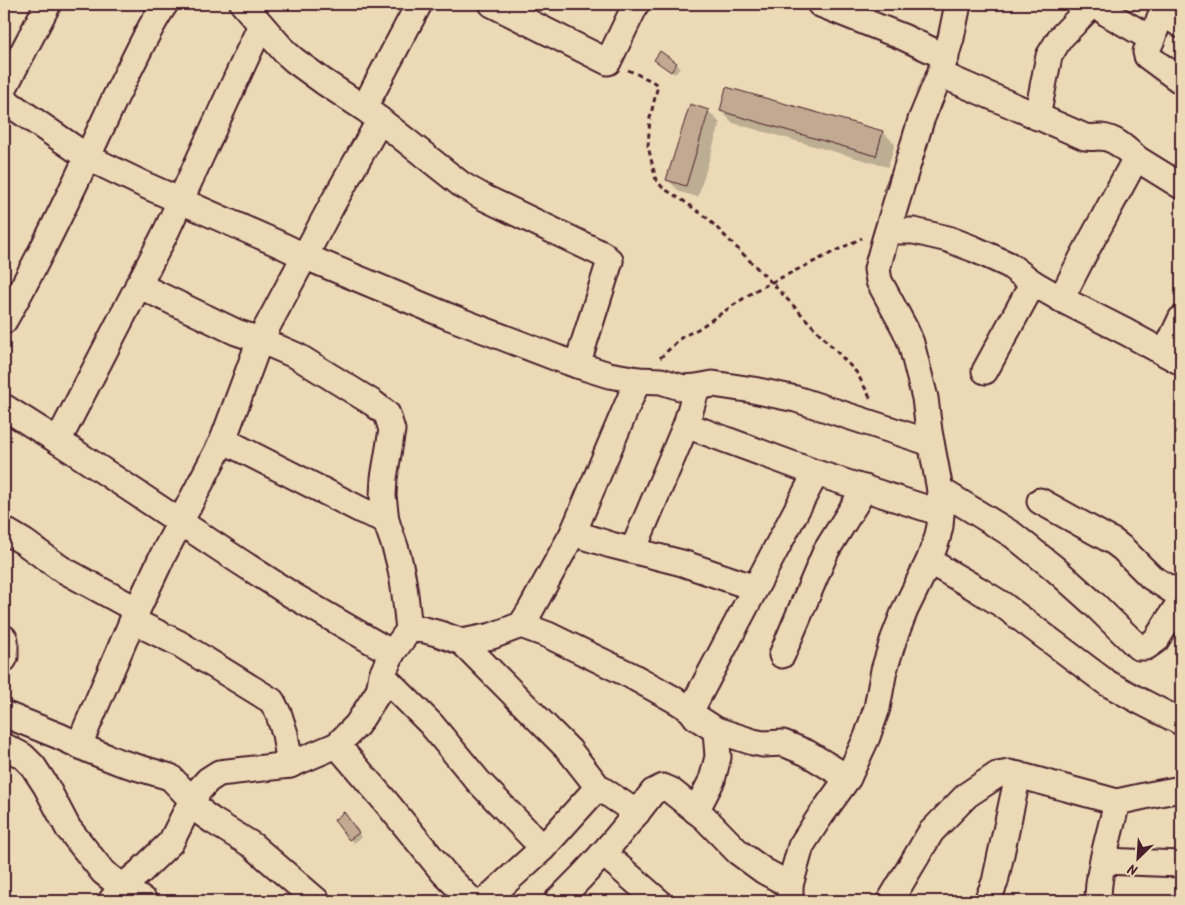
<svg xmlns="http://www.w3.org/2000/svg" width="1185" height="905" font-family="Kalam,sans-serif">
  <rect width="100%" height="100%" fill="#ecdab7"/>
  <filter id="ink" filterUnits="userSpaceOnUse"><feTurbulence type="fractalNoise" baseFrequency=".02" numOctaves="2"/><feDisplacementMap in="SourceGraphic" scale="10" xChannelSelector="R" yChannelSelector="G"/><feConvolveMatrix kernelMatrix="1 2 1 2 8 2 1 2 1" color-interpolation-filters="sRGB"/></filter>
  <g filter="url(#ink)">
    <g fill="#0003">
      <polygon points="661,52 680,67 675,74 659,63"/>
      <polygon points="708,111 720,123 698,197 680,192 668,180"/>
      <polygon points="721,111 883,132 895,144 888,167 733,123"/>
      <polygon points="347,818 361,837 354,843 350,839"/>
    </g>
    <g fill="#c1a992" stroke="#4a1f2b">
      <polygon points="660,51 677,63 671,72 654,60"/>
      <polygon points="726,87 883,131 876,156 720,111"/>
      <polygon points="690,104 709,110 686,186 666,180"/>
      <polygon points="890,173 901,177 894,195 883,191"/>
      <polygon points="344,812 359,833 349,840 334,820"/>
    </g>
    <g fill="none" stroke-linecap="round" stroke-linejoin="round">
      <g stroke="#4a1f2b" stroke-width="29">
        <g id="minor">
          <polyline points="243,4 285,52 294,60 324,82 364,108 380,120 462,185 485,198 602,254 610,261 577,365"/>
          <polyline points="492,4 608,62 636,4"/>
          <polyline points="820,4 903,37 946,57"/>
          <polyline points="1096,4 1108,14 1152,39 1146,52 1147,56 1181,81"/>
          <polyline points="1162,12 1181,25"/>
          <polyline points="1152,39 1162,12 1168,4"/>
          <path d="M 940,74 L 1085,137 C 1090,138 1096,137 1101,137 C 1115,138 1126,149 1136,158"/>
          <polyline points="4,88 48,4"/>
          <polyline points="4,100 87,157 147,186 279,244 304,256 450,317 557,358 577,365 609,375 638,380 661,381 683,388 697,387 713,384 753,390 796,399 931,443"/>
          <polyline points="364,108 419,4"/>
          <polyline points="1037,117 1049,56 1060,38 1093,4"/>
          <polyline points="888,231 914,231 948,239 974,249 1009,265 1033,283 1061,299 1126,332 1181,362"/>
          <polyline points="138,285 236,332 260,340 297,356 373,403 387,414 392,430 384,478 383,496 386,520 363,511 223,440"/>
          <polyline points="1061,299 1082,258 1136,158 1181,186"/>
          <path d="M 4,321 C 37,264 66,203 94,143 C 108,112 123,81 139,50 C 147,34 155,18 165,4"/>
          <polyline points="1165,353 1181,319"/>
          <polyline points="985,371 1033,283"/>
          <polyline points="697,387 686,425 816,473 941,513"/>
          <polyline points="4,407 58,441 239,561 292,595 392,653"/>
          <polyline points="58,441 165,234 261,25"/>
          <polyline points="940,490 1013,535 1054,568 1094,604 1138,647 1146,647 1156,640 1181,600"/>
          <polyline points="1040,501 1114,542 1123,549 1151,577 1181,596"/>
          <path d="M 386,520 C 389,531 393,540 396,550 C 404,576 406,603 409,630"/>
          <polyline points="4,530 24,542 60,568 137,610"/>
          <polyline points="573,533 611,545 682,563 755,588"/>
          <polyline points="633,550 686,425"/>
          <polyline points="929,561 977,589 1003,605 1107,683 1138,700 1181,722"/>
          <polyline points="133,621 178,643 272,701 279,715 285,734 290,765"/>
          <polyline points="521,625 548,635 632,676 677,701 691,710 696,717 716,730 753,742 763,744 783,743 807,753 848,778"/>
          <polyline points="4,638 5,640 5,657 4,659"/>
          <polyline points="462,642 569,750 598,787"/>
          <polyline points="782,655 826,551 865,488"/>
          <polyline points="382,675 431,724 478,781 543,848"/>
          <polyline points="691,710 816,473"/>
          <polyline points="4,714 59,736 89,750 119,762 170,777 192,800 203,814 213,821 252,845 317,901"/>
          <polyline points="79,745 137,610 162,557 223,440 260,340 333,203 380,120"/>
          <polyline points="337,745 386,802 444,873 472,901"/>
          <polyline points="4,746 23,756 33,766 46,786 68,828 103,872 122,887 140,872 171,842 192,800 199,790 208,780 219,773 290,765 337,745 357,725 379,691 382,675 392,653 409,630 421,629 440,634 462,642 492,636 521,625 530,611 573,533 638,380"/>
          <polyline points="696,811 712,780 718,757 716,730"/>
          <polyline points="603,853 658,901"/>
          <polyline points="1103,861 1181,864"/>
          <polyline points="111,901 122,887 144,901"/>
          <polyline points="485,901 543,848 598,787 637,813"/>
          <path d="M 557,901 C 592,868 624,830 653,792 L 663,787 L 670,790 L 705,818 L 738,852 L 764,871 L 790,885"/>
          <polyline points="790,901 790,885 801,846 819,818 848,778 867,737 877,708 884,670 894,638 905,610 929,561 937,539 940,526 941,513 940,490 929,431 925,398 911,343 905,329 879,281 877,269 884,243 921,120 940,74 951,38 958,4"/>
          <polyline points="890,901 931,832 967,795 997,775 1009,773 1018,775"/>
          <polyline points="987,901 995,882 1018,775 1117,802 1149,795 1181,789"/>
          <path d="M 1098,901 C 1098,868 1110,834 1117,802"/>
        </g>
      </g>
      <g stroke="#4a1f2b" stroke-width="3" stroke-dasharray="5 4" stroke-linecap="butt">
        <polyline points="628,70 652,81 656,84 657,89 650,118 648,146 656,180 663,188 685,202 707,218 771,282 857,373 871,399"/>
        <polyline points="660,358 682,337 698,329 756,290 862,238"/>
      </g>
      <use href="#minor" stroke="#ecdab7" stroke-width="25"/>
    </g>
  </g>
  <rect width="1185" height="905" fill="none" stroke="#ecdab7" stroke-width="20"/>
  <rect x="10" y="10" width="1165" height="885" fill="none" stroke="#4a1f2b" stroke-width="2" filter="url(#ink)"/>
  <g transform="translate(1138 858) rotate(205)" stroke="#ecdab7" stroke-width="4" paint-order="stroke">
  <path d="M0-4L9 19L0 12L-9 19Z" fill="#4a1f2b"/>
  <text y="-8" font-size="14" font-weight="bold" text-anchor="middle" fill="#4a1f2b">N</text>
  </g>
</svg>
